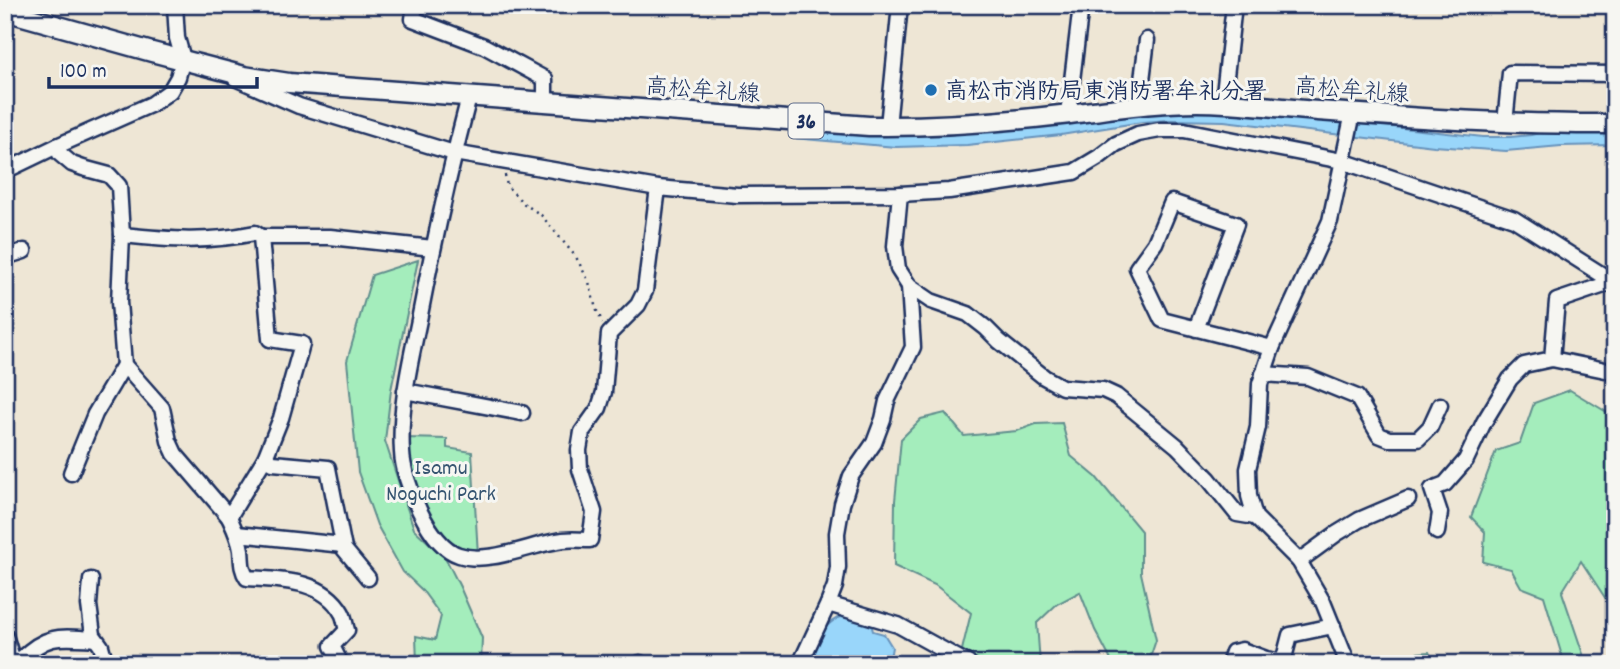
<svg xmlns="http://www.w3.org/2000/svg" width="1620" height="669" font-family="Dekko,'Klee One',sans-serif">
  <rect width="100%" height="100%" fill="#eee6d5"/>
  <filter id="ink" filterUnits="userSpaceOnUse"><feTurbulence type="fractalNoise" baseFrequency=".0143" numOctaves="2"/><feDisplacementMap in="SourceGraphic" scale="14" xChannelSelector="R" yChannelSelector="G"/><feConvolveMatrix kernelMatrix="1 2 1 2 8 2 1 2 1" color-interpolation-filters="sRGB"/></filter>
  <g filter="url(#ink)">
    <g fill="#a4edbc" stroke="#608e8d" stroke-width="2">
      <polygon points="418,260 391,390 385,441 414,529 446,559 460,587 482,638 481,664 417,664 416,636 435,640 441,616 422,590 403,572 377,525 358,472 347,361 372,275"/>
      <polygon points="1570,390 1615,417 1615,613 1581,561 1562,592 1583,654 1584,664 1569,664 1562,656 1544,596 1521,587 1511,569 1483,562 1485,532 1471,517 1496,451 1520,443 1534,403"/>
      <polygon points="945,413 964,436 1017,431 1036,424 1062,423 1071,456 1096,477 1141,531 1141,573 1156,640 1148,664 1113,664 1095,630 1080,592 1057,604 1037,623 1040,664 986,664 962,650 971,613 935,585 894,566 895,501 901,439 921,419"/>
      <polygon points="405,438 447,439 447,448 472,452 478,555 443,547 406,479"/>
      <polygon points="1429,652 1434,664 1357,664 1361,657"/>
    </g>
    <g fill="#99d6fa" stroke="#6793bc" stroke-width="2">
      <polygon points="1205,109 1349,122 1483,137 1510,137 1531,135 1555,129 1615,131 1615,145 1561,146 1506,151 1434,146 1224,121 1170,120 1142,122 1061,135 967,145 896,147 793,138 793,128 1142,111"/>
      <path d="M 844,615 L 871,624 L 873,631 L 884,634 L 892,647 L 890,658 L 898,664 L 815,664 L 812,659 C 820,637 820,625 844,615 Z"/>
    </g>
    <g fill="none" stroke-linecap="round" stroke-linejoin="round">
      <g stroke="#1b2f5e" stroke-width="19">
        <g id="minor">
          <polyline points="415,5 413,19 484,46 545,79 545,101"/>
          <polyline points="235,78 299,106 454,153 658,188 737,195 900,194 949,191 1074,172 1099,157 1116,144 1138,134 1160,130 1184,130 1342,161 1514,219 1615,283"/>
          <path d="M 469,97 C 450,169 434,242 420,315 C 411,360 399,406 402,452 C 403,481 429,546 459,555 C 489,565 532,544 563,540 C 572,539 581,540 590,540 L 594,512 L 580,469 L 579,450 L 582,432 L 599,408 L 604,392 L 609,334 L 638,305 L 645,291 L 658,188"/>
          <polyline points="1223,103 1234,5"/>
          <polyline points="1139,104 1147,40"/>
          <polyline points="1068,114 1081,5"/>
          <polyline points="1505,123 1510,73 1615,74"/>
          <polyline points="888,126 900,5"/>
          <polyline points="57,146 60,154 72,164 83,168 109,175 119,186 122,235 119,302 124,365 162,408 169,441 175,454 229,517 265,458 281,418 302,344 270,339 261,237 330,237 433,248"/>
          <polyline points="5,171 57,146 152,104 170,91 178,77 183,59 177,38 175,5"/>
          <polyline points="900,194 895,246 898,269 909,286 931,301 968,314 986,328 999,341 1044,377 1062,387 1103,390 1116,396 1177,446 1208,478 1237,514 1255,517"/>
          <path d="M 122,235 C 171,240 206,243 255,233 L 261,237"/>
          <polyline points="5,257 24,251"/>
          <polyline points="1196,329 1236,224 1172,202 1155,243 1137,268 1162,320 1272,348"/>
          <polyline points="1552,359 1557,301 1613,282"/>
          <polyline points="1263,374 1308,377 1357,397 1379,435 1389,439 1418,439 1430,427 1440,405"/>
          <polyline points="405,391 522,413"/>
          <polyline points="265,458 273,463 328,468 344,549 368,578"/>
          <polyline points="71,473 95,414 124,365"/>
          <path d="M 229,517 C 234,528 239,538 241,550 C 242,561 241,569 247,578 C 280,580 323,579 342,613 C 345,618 345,625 347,630 L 332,646 L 341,664"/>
          <polyline points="1437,532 1440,513 1432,489 1445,484 1466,460 1484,422 1510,379 1524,365 1552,359 1615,372"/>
          <polyline points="237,534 343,545"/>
          <polyline points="1299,561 1336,534 1359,520 1408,499"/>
          <polyline points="91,580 89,605 93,635 101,646 106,664"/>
          <polyline points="828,604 898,625 969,664"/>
          <polyline points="5,635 12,658"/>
          <polyline points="5,658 37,660 44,664"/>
          <path d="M 21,659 C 47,633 61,637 95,639"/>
          <polyline points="640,663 641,664"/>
          <polyline points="800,664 828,604 835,586 838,567 837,533 842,504 851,476 874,443 883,419 887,401 913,347 909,286"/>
          <polyline points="1229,664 1233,652 1242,650 1266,659 1283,662 1290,635 1333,626"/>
          <polyline points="1348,664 1323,602 1299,561 1255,517 1249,496 1248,469 1258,427 1260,384 1272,348 1330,221 1353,113"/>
        </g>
      </g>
      <g stroke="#1b2f5e" stroke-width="23">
        <path id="major" d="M 5,11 L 152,52 L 244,76 L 289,83 L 869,126 C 936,127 1003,122 1070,114 C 1112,109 1154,102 1197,102 C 1237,102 1278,108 1318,111 C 1417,118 1516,125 1615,124"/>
      </g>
      <polyline stroke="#1b2f5e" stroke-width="2.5" stroke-dasharray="2 5" stroke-linecap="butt" points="505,175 507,186 523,203 541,215 576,257 589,282 596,309 603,323"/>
      <use href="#minor" stroke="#f6f6f2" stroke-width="14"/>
      <use href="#major" stroke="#f6f6f2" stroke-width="18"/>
    </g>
  </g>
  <circle fill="#1f6fb2" stroke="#f6f6f2" stroke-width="2.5" cx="931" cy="90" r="7"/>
  <g text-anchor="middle" stroke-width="6" stroke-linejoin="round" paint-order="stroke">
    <rect fill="#f6f6f2" stroke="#5d6b8a" stroke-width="2" x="788.5" y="103.5" width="35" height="35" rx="5"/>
    <g font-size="21" font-weight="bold" fill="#1b2f5e">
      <text x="806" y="128">36</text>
    </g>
    <g font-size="23" fill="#1b2f5e" stroke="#f6f6f2">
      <text transform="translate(703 89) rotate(4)" y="8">高松牟礼線</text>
      <text transform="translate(1352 89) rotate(4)" y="8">高松牟礼線</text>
    </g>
    <g font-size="23" font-weight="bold" fill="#1b2f5e" stroke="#f6f6f2" text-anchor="start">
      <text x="945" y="98">高松市消防局東消防署牟礼分署</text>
    </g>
    <g font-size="23" fill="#365571" stroke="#f6f6f2">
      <text x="441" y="474">Isamu<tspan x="441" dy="26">Noguchi Park</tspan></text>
    </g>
  </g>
  <rect width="1620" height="669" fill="none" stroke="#f6f6f2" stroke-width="28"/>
  <rect x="14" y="14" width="1592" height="641" fill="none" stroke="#1b2f5e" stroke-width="2.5" filter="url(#ink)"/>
  <path d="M49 77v10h208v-10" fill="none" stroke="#1b2f5e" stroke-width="3.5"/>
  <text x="60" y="77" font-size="21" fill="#1b2f5e" stroke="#f6f6f2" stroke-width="5" paint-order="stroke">100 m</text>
</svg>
